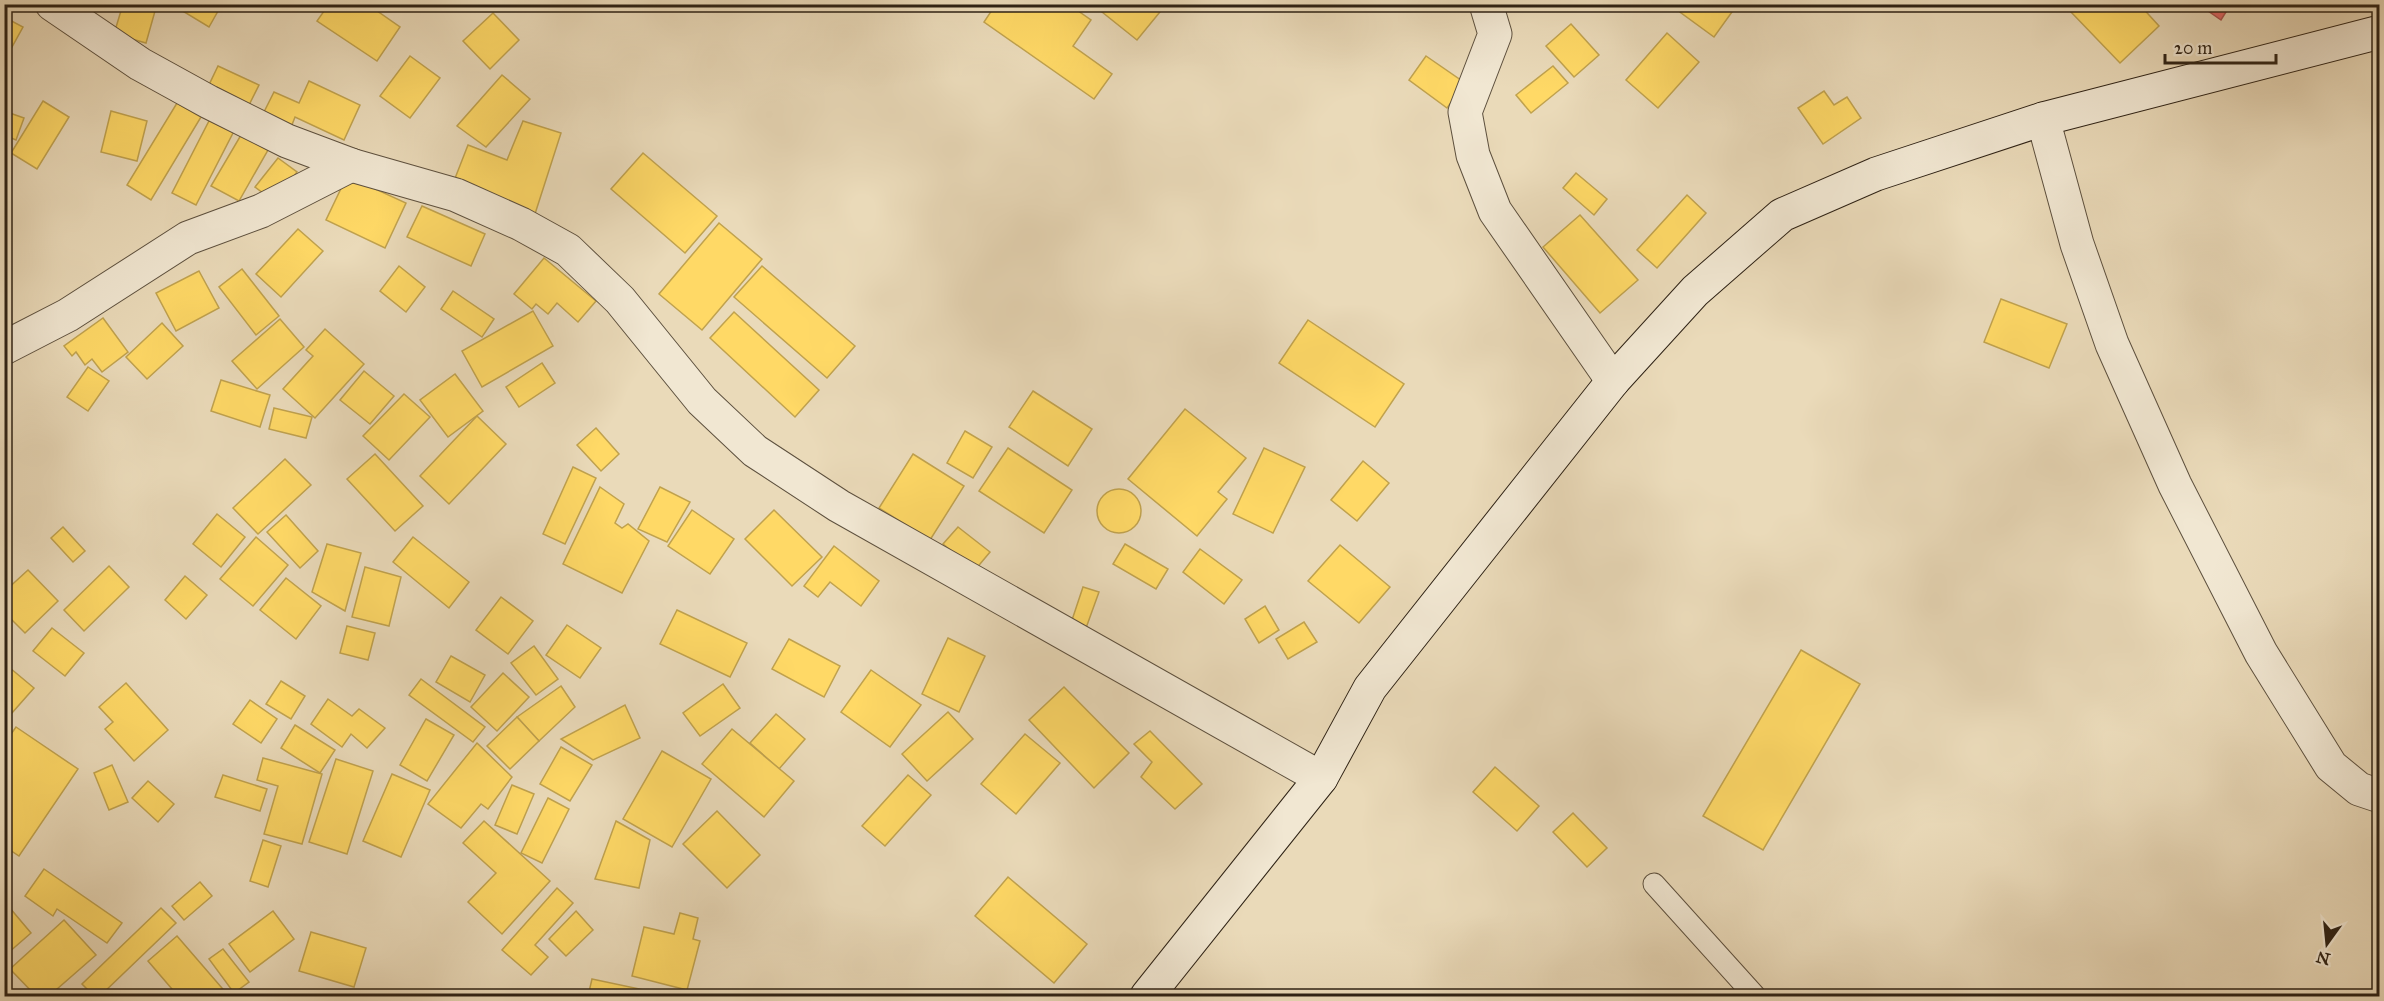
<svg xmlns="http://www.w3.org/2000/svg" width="2384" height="1001" font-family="'IM FELL Great Primer',serif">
  <rect width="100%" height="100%" fill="#eadab9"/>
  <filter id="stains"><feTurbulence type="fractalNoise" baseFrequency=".00333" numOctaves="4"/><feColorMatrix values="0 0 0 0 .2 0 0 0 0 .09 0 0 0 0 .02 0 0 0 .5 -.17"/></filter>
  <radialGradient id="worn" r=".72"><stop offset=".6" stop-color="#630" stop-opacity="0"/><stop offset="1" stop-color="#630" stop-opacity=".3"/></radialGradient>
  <g fill="#ffd966" stroke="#c0a24e" stroke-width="1.5">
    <polygon points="123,4 157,4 146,43 114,34"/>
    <polygon points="171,4 222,4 209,27"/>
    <polygon points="329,4 367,4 400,27 377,61 317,21"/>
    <polygon points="996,4 1068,4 1091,20 1073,46 1112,74 1094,99 984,22"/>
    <polygon points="1092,4 1161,4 1164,7 1137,40"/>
    <polygon points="1675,4 1737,4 1737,5 1714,37 1673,7"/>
    <polygon points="2076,4 2139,4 2159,26 2120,63 2070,11"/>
    <polygon points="493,13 519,40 490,69 463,41"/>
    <polygon points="4,17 23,27 7,56 4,55"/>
    <polygon points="1571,24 1599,55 1574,77 1546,46"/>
    <polygon points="1667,33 1699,62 1658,108 1626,80"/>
    <polygon points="410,56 440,78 410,118 380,96"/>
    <polygon points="1426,56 1465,83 1447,108 1409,80"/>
    <polygon points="218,66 259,85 247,109 207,89"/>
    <polygon points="1553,66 1568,83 1531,113 1516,95"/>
    <polygon points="502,75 530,99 486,147 457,126"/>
    <polygon points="309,81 360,105 344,140 295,117 290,130 262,116 274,92 299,103"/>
    <polygon points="1824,91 1834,105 1847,97 1861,118 1823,144 1798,108"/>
    <polygon points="43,101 69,117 37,169 11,153"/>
    <polygon points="177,103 201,117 151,200 127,185"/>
    <polygon points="4,111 24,118 16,140 4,135"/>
    <polygon points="111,111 147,121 137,161 101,152"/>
    <polygon points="210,119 234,131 196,205 172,193"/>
    <polygon points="523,121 561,133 534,217 452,186 468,145 507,160"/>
    <polygon points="241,135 268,150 239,201 211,186"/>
    <polygon points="643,153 717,216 685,253 611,189"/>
    <polygon points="278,158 297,172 275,202 255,187"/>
    <polygon points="1576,173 1607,199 1594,215 1563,188"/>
    <polygon points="347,176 406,203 385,248 326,220"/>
    <polygon points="1687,195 1706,213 1657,268 1637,250"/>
    <polygon points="422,206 485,234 471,266 407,237"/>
    <polygon points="1580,215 1638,280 1600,313 1543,247"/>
    <polygon points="719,223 762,259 702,330 659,294"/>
    <polygon points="298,229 323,251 281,297 256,274"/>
    <polygon points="544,258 596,301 578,322 557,303 548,314 536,304 532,309 514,294"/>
    <polygon points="399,266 425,287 406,312 380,291"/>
    <polygon points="762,266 855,346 827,378 734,297"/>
    <polygon points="242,269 279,316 256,335 219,287"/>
    <polygon points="199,271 219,308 176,331 156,293"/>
    <polygon points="453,291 494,319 482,337 441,309"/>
    <polygon points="2001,299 2067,324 2049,368 1984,342"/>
    <polygon points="533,311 553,346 482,387 462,351"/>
    <polygon points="734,312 819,390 795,417 710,338"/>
    <polygon points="103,318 128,352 102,372 92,359 85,365 76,352 72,356 64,346"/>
    <polygon points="280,319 304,347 257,389 232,361"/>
    <polygon points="1308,320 1404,384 1375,427 1279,363"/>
    <polygon points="162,323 183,346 147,379 126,357"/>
    <polygon points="325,329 364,364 315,418 283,389 313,356 306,350"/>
    <polygon points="542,363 555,383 519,407 506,387"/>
    <polygon points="88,367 109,381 88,411 67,397"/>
    <polygon points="364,371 394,396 370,424 340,400"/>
    <polygon points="455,374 483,411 448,437 420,400"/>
    <polygon points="221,380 270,395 260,427 211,411"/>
    <polygon points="1033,391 1092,429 1068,466 1009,427"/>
    <polygon points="404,394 430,417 389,460 363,436"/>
    <polygon points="274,408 312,417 306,438 269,429"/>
    <polygon points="1185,409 1246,458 1218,492 1227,499 1197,536 1128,479"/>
    <polygon points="477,416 506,444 449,504 420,476"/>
    <polygon points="596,428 619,454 601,471 577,445"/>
    <polygon points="965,431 992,447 973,478 947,463"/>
    <polygon points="1008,448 1072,490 1044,533 979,491"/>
    <polygon points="1264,448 1305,467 1273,533 1233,514"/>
    <polygon points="375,454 423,506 395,531 347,479"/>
    <polygon points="913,454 964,486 930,540 879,508"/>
    <polygon points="285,459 311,485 258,534 233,508"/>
    <polygon points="1363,461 1389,483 1357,521 1331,500"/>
    <polygon points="573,467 596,478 565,544 543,534"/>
    <polygon points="600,487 624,504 615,523 622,528 628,524 649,541 622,593 563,564"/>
    <polygon points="660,487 690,502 667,542 638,529"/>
    <circle cx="1119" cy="511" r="22"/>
    <polygon points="692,510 734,539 710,574 668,546"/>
    <polygon points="774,510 822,557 792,586 745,539"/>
    <polygon points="217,514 245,537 221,567 193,544"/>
    <polygon points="286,515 318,551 300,568 267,532"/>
    <polygon points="63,527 85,551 73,562 51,538"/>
    <polygon points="958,527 990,552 975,570 943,544"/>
    <polygon points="256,537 288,565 253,606 220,579"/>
    <polygon points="413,537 469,582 449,608 393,562"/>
    <polygon points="327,544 361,553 345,611 312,592"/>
    <polygon points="1125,544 1168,569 1156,589 1113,564"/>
    <polygon points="1340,545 1390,587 1359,623 1308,581"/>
    <polygon points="834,546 879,581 861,606 830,582 818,597 804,586"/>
    <polygon points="1200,549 1242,580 1224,604 1183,572"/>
    <polygon points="109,566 129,587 84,631 64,610"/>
    <polygon points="365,567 401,577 389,626 352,617"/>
    <polygon points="28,570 58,601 25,633 4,612 4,592"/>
    <polygon points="185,576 207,595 186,619 165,600"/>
    <polygon points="286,578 321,606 296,639 260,610"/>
    <polygon points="1083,587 1099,592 1086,628 1071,623"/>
    <polygon points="501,597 533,621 508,654 476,630"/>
    <polygon points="1265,606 1279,630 1259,643 1245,619"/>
    <polygon points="677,610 747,643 730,677 660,644"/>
    <polygon points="1304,622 1317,642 1288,659 1276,639"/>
    <polygon points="567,625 601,648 580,678 546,655"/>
    <polygon points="347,626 375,633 368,660 340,653"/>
    <polygon points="52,628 84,653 65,676 33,651"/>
    <polygon points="948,638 985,656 959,712 922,694"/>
    <polygon points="789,639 840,666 824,697 772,669"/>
    <polygon points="534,646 558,679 536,695 511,663"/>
    <polygon points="1801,650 1860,684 1763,850 1703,816"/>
    <polygon points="451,656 485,675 470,702 436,682"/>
    <polygon points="4,663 34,688 4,722"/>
    <polygon points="871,670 921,705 890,747 841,712"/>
    <polygon points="503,673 529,697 497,731 471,707"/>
    <polygon points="421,679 485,727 473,742 409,695"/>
    <polygon points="281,681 305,696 291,719 266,704"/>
    <polygon points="126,683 168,730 134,761 105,729 113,722 99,707"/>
    <polygon points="723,684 740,708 700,736 683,713"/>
    <polygon points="561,686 575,707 539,741 517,717"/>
    <polygon points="1064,687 1129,753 1094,788 1029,720"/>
    <polygon points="328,699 352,716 359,709 385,728 367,748 351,734 342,747 311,724"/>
    <polygon points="250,700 277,719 261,743 233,724"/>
    <polygon points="625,705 640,738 593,760 561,739"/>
    <polygon points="948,712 973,739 927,781 902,754"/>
    <polygon points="776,714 805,739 779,769 750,743"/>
    <polygon points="517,717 539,741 510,769 487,746"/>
    <polygon points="426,719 454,735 427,781 400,765"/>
    <polygon points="295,725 335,750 320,773 281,748"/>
    <polygon points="16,727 78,769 19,856 4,846 4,744"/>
    <polygon points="732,729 794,781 764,817 702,764"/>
    <polygon points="1150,731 1202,784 1175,809 1141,777 1152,762 1134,744"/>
    <polygon points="1025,734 1060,763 1016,814 981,784"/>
    <polygon points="477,743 512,777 488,809 481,804 461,828 428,804"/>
    <polygon points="561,747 592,765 570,801 540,784"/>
    <polygon points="662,751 711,779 672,847 623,819"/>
    <polygon points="263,758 322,774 302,844 264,834 278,786 257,780"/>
    <polygon points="336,759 373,771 347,854 309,842"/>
    <polygon points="112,765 128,802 109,810 94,773"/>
    <polygon points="1495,767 1539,806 1517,831 1473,792"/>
    <polygon points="392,774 430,790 401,857 363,841"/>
    <polygon points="223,775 267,789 260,811 215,797"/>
    <polygon points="908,775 931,795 885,846 862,826"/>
    <polygon points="148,781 174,804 158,822 132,798"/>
    <polygon points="512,785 534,794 517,834 495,825"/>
    <polygon points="548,798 569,809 542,863 521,853"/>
    <polygon points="717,811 760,855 727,888 683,844"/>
    <polygon points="1573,813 1607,848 1587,867 1553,832"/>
    <polygon points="484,821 550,881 502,934 468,902 496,873 463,843"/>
    <polygon points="616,821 650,840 639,888 595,879"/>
    <polygon points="263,840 281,846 268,887 250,881"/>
    <polygon points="44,869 122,923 107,943 57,909 53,916 25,896"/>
    <polygon points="1008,877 1087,944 1054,983 975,916"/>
    <polygon points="200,882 212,896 184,920 172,906"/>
    <polygon points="557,888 573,903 535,945 548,957 531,975 502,950"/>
    <polygon points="4,901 31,933 8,953 4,949"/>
    <polygon points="161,908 176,923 100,996 94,996 82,984"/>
    <polygon points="273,911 294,939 250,972 229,944"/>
    <polygon points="576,911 593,930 566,956 549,939"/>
    <polygon points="680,913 698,918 693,939 700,941 687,990 632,976 644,927 674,934"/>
    <polygon points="64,920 96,955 49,996 36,996 10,969"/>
    <polygon points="311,932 366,948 354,987 299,971"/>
    <polygon points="177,936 228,995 226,996 178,996 148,961"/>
    <polygon points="223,949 249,982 234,993 209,959"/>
    <polygon points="592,979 649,991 648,996 588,996"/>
  </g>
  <polygon fill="#e06666" stroke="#ab524e" stroke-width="1.5" points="2198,4 2231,4 2221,20"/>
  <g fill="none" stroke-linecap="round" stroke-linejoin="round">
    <g stroke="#5d503e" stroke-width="23">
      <polyline id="service" points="1654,884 1755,996"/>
    </g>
    <g stroke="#5d503e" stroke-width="35">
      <g id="minor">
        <polyline points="52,4 140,64 209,102 287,141 351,165 456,195 521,224 568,250 620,300 702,401 755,451 839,506 1321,778"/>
        <polyline points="1486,4 1495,34 1465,112 1473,155 1495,211 1613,381"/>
        <polyline points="2043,119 2077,244 2112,344 2175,485 2261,653 2331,766 2359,789 2380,796"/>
        <polyline points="4,348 68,315 188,238 261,211 351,165"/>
      </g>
    </g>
    <g stroke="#2e2215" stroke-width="35">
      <polyline id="secondary" points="1147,996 1321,778 1370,688 1613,381 1695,291 1782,215 1876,174 2043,119 2380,32"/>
    </g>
    <use href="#service" stroke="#f1e7d2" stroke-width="21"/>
    <use href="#minor" stroke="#f1e7d2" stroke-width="33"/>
    <use href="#secondary" stroke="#f1e7d2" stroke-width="33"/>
  </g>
  <rect width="2384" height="1001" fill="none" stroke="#eadab9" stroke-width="24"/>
  <rect x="6" y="6" width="2372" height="989" fill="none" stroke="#2e2215" stroke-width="3"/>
  <rect x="12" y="12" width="2360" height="977" fill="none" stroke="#2e2215" stroke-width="1.5"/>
  <g transform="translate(2327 944) rotate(195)" stroke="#f1e7d2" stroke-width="4.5" paint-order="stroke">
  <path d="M0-4.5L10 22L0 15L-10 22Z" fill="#2e2215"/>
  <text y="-9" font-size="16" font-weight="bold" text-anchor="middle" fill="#2e2215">N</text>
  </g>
  <path d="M2165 54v9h111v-9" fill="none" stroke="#2e2215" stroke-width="3"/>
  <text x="2174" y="54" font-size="18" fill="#2e2215" stroke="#f1e7d2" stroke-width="4.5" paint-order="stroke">20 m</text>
  <rect width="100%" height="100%" filter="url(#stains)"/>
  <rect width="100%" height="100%" fill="url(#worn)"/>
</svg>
